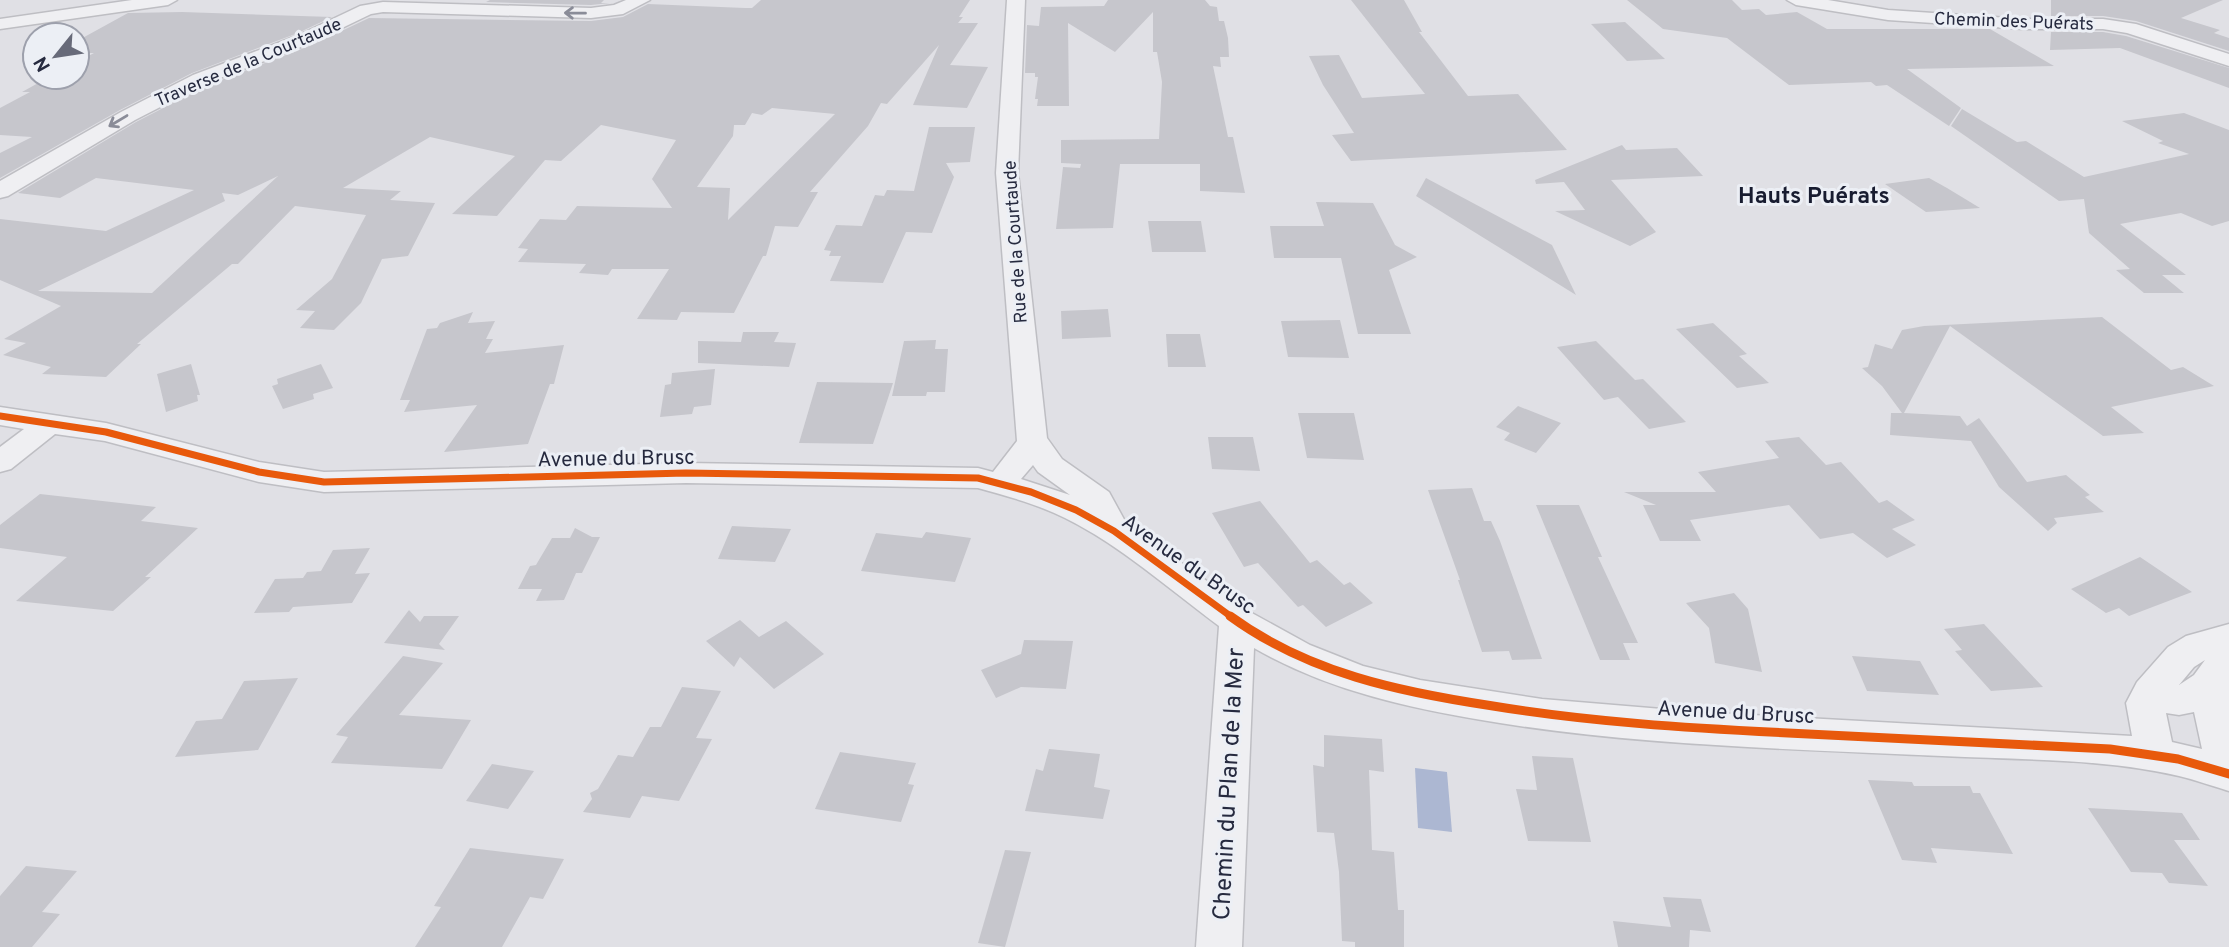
<svg xmlns="http://www.w3.org/2000/svg" width="2229" height="947" font-family="Overpass,sans-serif">
  <rect width="100%" height="100%" fill="#e0e0e5"/>
  <polygon fill="#acb7d2" points="1415,768 1447,772 1452,832 1418,828"/>
  <g fill="#c6c6cc" fill-rule="evenodd">
    <polygon points="490,0 604,0 601,3 610,3 591,5 486,2"/>
    <path d="M 761,0 L 970,0 L 959,17 L 963,17 L 958,23 L 978,23 L 950,65 L 988,67 L 967,108 L 913,105 L 939,45 L 887,104 L 881,103 L 868,126 L 810,192 L 818,192 L 798,227 L 775,226 L 766,256 L 763,256 L 734,313 L 681,312 L 677,320 L 637,319 L 669,269 L 612,269 L 608,275 L 579,273 L 586,264 L 518,262 L 528,249 L 518,248 L 540,219 L 566,220 L 577,206 L 672,208 L 652,179 L 676,140 L 601,125 L 561,161 L 545,160 L 497,216 L 452,214 L 515,156 L 430,137 L 343,188 L 401,191 L 390,200 L 435,203 L 408,256 L 382,259 L 361,303 L 334,330 L 300,328 L 315,311 L 296,310 L 332,279 L 366,215 L 295,206 L 238,264 L 232,264 L 137,344 L 141,344 L 106,377 L 42,374 L 51,367 L 3,355 L 26,343 L 4,339 L 61,306 L 0,280 L 0,219 L 106,231 L 194,190 L 96,178 L 60,198 L 18,193 L 136,122 L 208,85 L 312,45 L 369,18 L 591,21 L 623,17 L 648,4 L 745,8 L 752,8 ZM 772,108 L 835,114 L 728,220 L 730,188 L 697,187 L 733,136 L 734,125 L 745,125 L 752,113 L 762,115 ZM 278,176 L 152,293 L 38,291 L 225,201 L 222,193 L 238,195 Z"/>
    <polygon points="1108,0 1205,0 1210,6 1217,7 1219,21 1224,21 1228,38 1229,57 1220,57 1221,67 1213,66 1228,137 1233,137 1245,193 1200,191 1200,164 1120,164 1113,228 1056,229 1063,167 1080,168 1081,164 1061,163 1061,140 1159,139 1162,82 1157,52 1153,52 1153,12 1115,52 1068,23 1069,106 1037,106 1038,99 1035,99 1038,77 1035,77 1035,73 1025,73 1027,25 1039,26 1041,7 1104,6"/>
    <polygon points="1351,0 1404,0 1422,32 1419,32 1468,96 1518,94 1567,150 1351,161 1332,135 1354,133 1323,85 1309,56 1339,55 1362,98 1425,94"/>
    <polygon points="1627,0 1732,0 1742,10 1759,9 1766,15 1797,12 1827,29 1990,29 2054,66 1907,69 1961,108 1949,126 1887,85 1876,86 1871,82 1789,85 1727,38 1663,29"/>
    <polygon points="2051,0 2223,0 2181,18 2220,30 2214,33 2229,38 2229,51 2136,21 2103,16 2051,16"/>
    <polygon points="182,12 332,17 298,33 192,73 120,110 0,178 0,153 32,137 0,135 0,108 30,92 22,92 49,77 77,77 77,62 94,53 77,53 77,41 128,13"/>
    <polygon points="1625,22 1665,59 1627,61 1591,24"/>
    <polygon points="2051,32 2103,32 2126,36 2229,68 2229,88 2120,48 2050,50"/>
    <polygon points="1962,109 2017,142 2026,141 2084,177 2189,154 2158,143 2163,141 2122,121 2184,113 2229,130 2229,221 2212,226 2181,213 2120,224 2186,275 2162,275 2184,293 2144,293 2116,270 2130,269 2089,233 2084,199 2059,201 1951,126"/>
    <polygon points="929,127 975,127 970,162 946,163 954,177 932,233 906,232 883,283 830,281 841,256 829,256 831,251 824,250 836,225 862,226 875,195 884,196 887,190 914,191"/>
    <polygon points="1622,145 1626,150 1677,148 1703,176 1611,180 1656,232 1630,246 1555,211 1585,210 1564,182 1536,184 1535,180"/>
    <polygon points="1426,178 1552,245 1576,295 1416,196"/>
    <polygon points="1929,178 1947,188 1980,208 1926,212 1885,184"/>
    <polygon points="1316,202 1373,203 1395,245 1417,257 1389,270 1411,334 1358,334 1341,258 1274,258 1270,226 1324,226"/>
    <polygon points="1148,221 1201,221 1206,252 1152,252"/>
    <polygon points="1108,309 1111,337 1062,339 1061,311"/>
    <polygon points="473,312 468,323 495,321 486,339 493,339 485,353 564,345 554,384 550,384 528,444 444,452 477,405 404,412 410,400 400,400 427,329 437,328 440,323"/>
    <polygon points="2102,317 2171,370 2183,367 2214,386 2111,407 2144,433 2103,436 1950,326 1904,413 1960,416 1967,426 1979,418 2027,482 2066,475 2090,495 2085,497 2104,512 2054,518 2057,523 2048,531 1999,487 1971,441 1890,435 1891,413 1902,413 1882,386 1862,368 1868,367 1875,344 1892,349 1902,330 1924,326"/>
    <polygon points="1340,320 1349,358 1288,357 1281,321"/>
    <polygon points="1713,323 1747,354 1739,356 1769,383 1737,388 1676,329"/>
    <polygon points="743,332 779,332 774,342 796,343 789,367 698,363 698,341 741,342"/>
    <polygon points="1166,334 1200,334 1206,367 1168,367"/>
    <polygon points="936,340 935,349 948,349 945,392 927,392 926,396 892,396 904,341"/>
    <polygon points="1596,341 1635,380 1643,379 1686,422 1649,429 1618,397 1604,400 1557,347"/>
    <polygon points="191,364 200,395 197,395 198,401 166,412 157,374"/>
    <polygon points="321,364 333,388 313,394 314,399 283,409 272,386 278,384 277,379"/>
    <polygon points="715,369 711,405 694,407 692,414 660,417 665,385 671,384 672,373"/>
    <polygon points="817,382 893,383 873,444 799,443"/>
    <polygon points="1518,406 1561,423 1536,453 1504,440 1510,433 1496,427"/>
    <polygon points="1298,413 1354,413 1364,460 1307,458"/>
    <polygon points="1208,437 1253,437 1260,471 1212,469"/>
    <polygon points="1799,437 1826,465 1841,462 1879,503 1887,500 1915,520 1892,529 1916,545 1887,558 1853,533 1820,539 1789,505 1690,520 1701,541 1660,541 1643,505 1656,505 1624,492 1716,492 1698,472 1779,458 1765,441"/>
    <polygon points="1472,488 1484,521 1491,521 1500,541 1542,659 1512,660 1509,651 1482,652 1458,580 1460,580 1428,490"/>
    <polygon points="40,494 156,507 141,521 198,528 145,577 151,577 113,611 16,601 67,557 0,548 0,525"/>
    <polygon points="1260,501 1310,563 1317,560 1344,585 1350,582 1373,603 1326,627 1303,605 1298,607 1258,563 1244,567 1212,513"/>
    <polygon points="1536,505 1579,505 1602,557 1598,557 1638,643 1623,643 1630,660 1600,660"/>
    <polygon points="732,526 791,529 775,562 718,559"/>
    <polygon points="575,528 592,537 600,537 582,573 576,573 564,600 536,601 542,589 518,589 530,566 536,565 552,538 570,538"/>
    <polygon points="926,532 971,538 955,582 861,571 876,533 922,538"/>
    <polygon points="370,548 355,574 370,573 352,603 293,607 289,612 254,613 275,579 303,578 307,572 321,571 333,550"/>
    <polygon points="2140,557 2192,592 2129,616 2119,608 2106,613 2071,589"/>
    <polygon points="1734,593 1748,609 1762,672 1715,663 1709,628 1686,603"/>
    <polygon points="409,610 420,622 424,616 459,616 439,644 445,650 384,643"/>
    <polygon points="740,620 759,637 786,621 824,654 774,689 740,657 734,667 706,641"/>
    <polygon points="1984,624 2025,668 2043,687 1991,691 1955,651 1962,650 1944,629"/>
    <polygon points="1024,640 1073,641 1066,689 1021,687 996,698 981,670 1021,654"/>
    <polygon points="403,656 443,663 399,715 471,720 442,769 331,763 348,737 336,735"/>
    <polygon points="1852,656 1920,661 1939,695 1867,691"/>
    <polygon points="298,678 258,750 175,757 196,721 222,719 244,681"/>
    <polygon points="682,687 721,691 696,738 712,739 679,801 642,796 630,818 583,812 592,799 590,793 598,789 618,755 633,757 650,727 661,727"/>
    <polygon points="1324,735 1382,739 1384,772 1369,770 1372,850 1394,852 1398,910 1404,910 1404,947 1355,947 1355,942 1342,941 1339,872 1334,833 1317,832 1313,765 1324,767"/>
    <polygon points="1049,749 1100,754 1094,787 1110,790 1103,819 1025,811 1036,769 1043,771"/>
    <polygon points="840,752 916,763 908,784 914,785 901,822 815,809"/>
    <polygon points="1532,756 1573,758 1591,842 1528,841 1516,789 1537,790"/>
    <polygon points="492,764 534,771 508,809 466,801"/>
    <polygon points="1868,780 1912,782 1914,786 1970,786 1973,793 1980,793 2013,854 1931,848 1937,863 1902,860"/>
    <polygon points="2088,808 2182,813 2200,840 2174,840 2208,886 2169,883 2162,873 2131,872"/>
    <polygon points="470,848 564,859 543,899 530,897 502,947 415,947 441,907 434,906"/>
    <polygon points="1005,850 1031,852 1010,929 1005,947 978,943"/>
    <polygon points="26,866 77,871 42,912 60,914 32,947 0,947 0,896"/>
    <polygon points="1663,897 1701,899 1711,932 1690,930 1689,947 1618,947 1613,921 1671,927"/>
  </g>
  <g fill="none" stroke-linecap="round" stroke-linejoin="round">
    <g stroke="#bebec3" stroke-width="3">
      <g id="minor">
        <polygon points="132,0 177,0 168,5 0,29 0,19"/>
        <polygon points="626,0 650,0 623,14 591,18 383,12 371,14 311,43 207,83 135,120 8,196 0,198 0,181 121,112 193,75 299,35 360,6 383,2 591,8 614,5"/>
        <path d="M 1007,0 L 1025,0 L 1018,173 L 1047,438 L 1062,459 L 1109,492 L 1126,523 L 1250,612 L 1310,645 L 1363,666 L 1420,680 L 1542,699 L 1698,712 L 2132,736 L 2126,703 L 2137,682 L 2168,647 L 2186,636 L 2229,624 L 2229,791 C 2212,786 2196,780 2179,776 C 2102,758 2020,760 1942,756 C 1794,749 1645,746 1500,723 C 1413,709 1331,692 1254,648 L 1242,947 L 1196,947 L 1219,626 C 1169,589 1120,545 1065,518 C 1037,504 1007,496 978,488 L 686,483 L 324,492 L 259,482 L 105,441 L 55,434 L 11,469 L 0,472 L 0,447 L 24,429 L 0,425 L 0,407 L 106,423 L 259,462 L 324,472 L 686,463 L 978,468 L 993,472 L 1017,441 L 996,173 ZM 1033,465 L 1038,472 L 1070,495 L 1021,479 ZM 2205,660 L 2194,675 L 2179,685 L 2194,667 ZM 2194,712 L 2202,749 L 2172,742 L 2166,713 L 2179,715 Z"/>
        <polygon points="1787,0 1828,0 1888,10 2024,19 2103,19 2136,24 2229,54 2229,66 2127,33 2103,29 2024,29 1888,20 1796,5"/>
      </g>
    </g>
    <use href="#minor" fill="#efeff2" fill-rule="evenodd"/>
    <g stroke="#eceff5" stroke-width="11">
      <polyline id="cycleway-far1" points="0,416 106,432 259,472 324,482 686,473 978,478 1031,492 1076,510 1114,531 1233,618"/>
    </g>
    <g stroke="#eceff5" stroke-width="13">
      <path id="cycleway" d="M 1230,616 C 1308,673 1400,692 1493,706 C 1590,722 1689,728 1788,733 C 1895,738 2003,744 2110,749 L 2178,759 L 2229,774"/>
    </g>
    <use href="#cycleway-far1" stroke="#e8590c" stroke-width="7"/>
    <use href="#cycleway" stroke="#e8590c" stroke-width="9"/>
  </g>
  <defs><path id="oneway-shaft" d="M-6 0H5M1.5-3L5.5 0L1.5 3" fill="none" stroke-width="1.6" stroke-linecap="round" stroke-linejoin="round" transform="scale(1.75)"/></defs>
  <g stroke="#8a8c98">
    <use href="#oneway-shaft" transform="translate(575 13) rotate(-179)"/>
    <use href="#oneway-shaft" transform="translate(118 121) rotate(149)"/>
  </g>
  <g text-anchor="middle" stroke-width="6" stroke-linejoin="round" paint-order="stroke">
    <g font-size="18" fill="#262a3f" stroke="#eceff5">
      <text transform="translate(2014 21) rotate(2)" y="6">Chemin des Puérats</text>
      <text transform="translate(248 62) rotate(-23)" y="6">Traverse de la Courtaude</text>
      <text transform="translate(1015 242) rotate(-94)" y="6">Rue de la Courtaude</text>
    </g>
    <g font-size="21" fill="#262a3f" stroke="#eceff5">
      <text transform="translate(616 458) rotate(-1)" y="7">Avenue du Brusc</text>
      <text transform="translate(1189 564) rotate(35)" y="7">Avenue du Brusc</text>
      <text transform="translate(1736 712) rotate(3)" y="7">Avenue du Brusc</text>
    </g>
    <g font-size="23" font-weight="bold" fill="#181c30" stroke="#eceff5">
      <text x="1814" y="203">Hauts Puérats</text>
    </g>
    <g font-size="24" fill="#262a3f" stroke="#eceff5">
      <text transform="translate(1228 784) rotate(-87)" y="8">Chemin du Plan de la Mer</text>
    </g>
  </g>
  <g transform="translate(56 56) rotate(240)"><circle r="33" fill="#eceff5" stroke="#9da0ac" stroke-width="2"/>
  <path d="M0-5L12 26L0 18L-12 26Z" fill="#676a79"/>
  <text y="-10" font-size="19" font-weight="bold" text-anchor="middle" fill="#262a3f">N</text>
  </g>
</svg>
